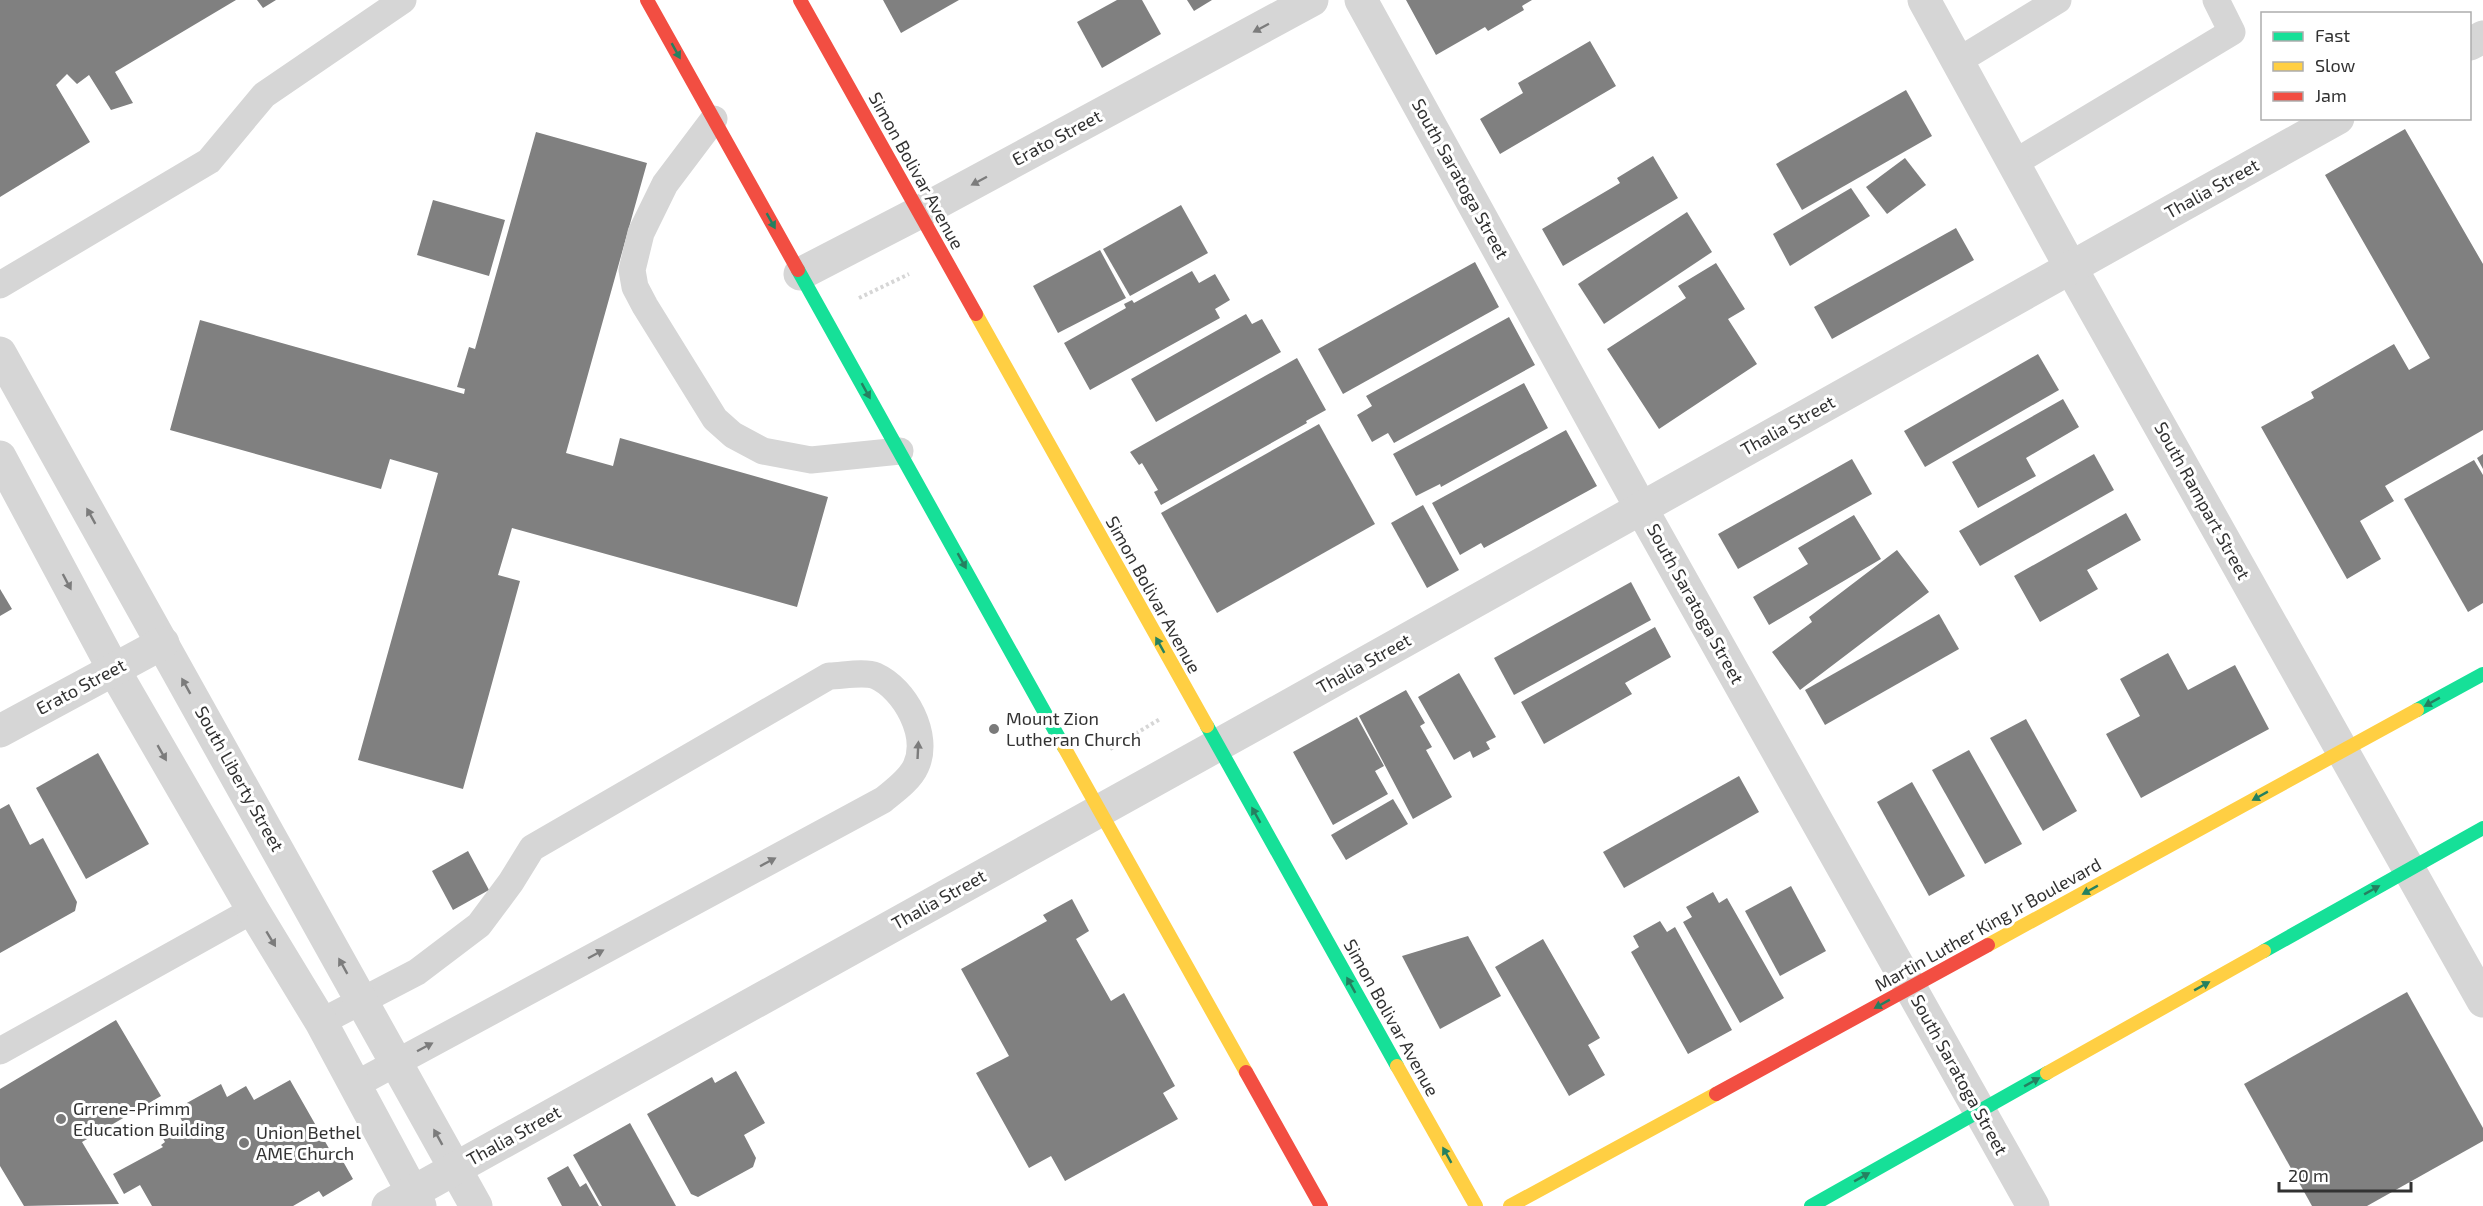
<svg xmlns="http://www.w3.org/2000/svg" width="2483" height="1206" font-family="'Exo 2',sans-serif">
  <rect width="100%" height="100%" fill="#fff"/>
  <g fill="#808080">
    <polygon points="0,0 236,0 115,72 133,103 111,110 89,75 77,84 67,74 56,85 90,142 0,197"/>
    <polygon points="257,0 276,0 263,8"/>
    <polygon points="883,0 959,0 901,33"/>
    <polygon points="1117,0 1142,0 1161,34 1102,68 1077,22"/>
    <polygon points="1187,0 1212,0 1194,11"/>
    <polygon points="1406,0 1532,0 1522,6 1524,10 1488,31 1485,27 1436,55"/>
    <polygon points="1590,41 1616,86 1500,154 1480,119 1523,93 1518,83"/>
    <polygon points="1906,90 1932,136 1802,210 1776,164"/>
    <polygon points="2405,129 2483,264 2483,430 2385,486 2394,501 2360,521 2381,559 2347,579 2261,427 2314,398 2311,392 2394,344 2409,370 2430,358 2325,175"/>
    <polygon points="536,132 647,163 566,453 613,466 620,438 828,497 797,607 512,528 498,575 520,581 463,789 358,760 438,473 390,459 381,489 170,430 200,320 464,394 465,389 457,387 469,347 475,349"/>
    <polygon points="1653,156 1678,198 1563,266 1542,229 1620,183 1617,178"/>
    <polygon points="1905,158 1926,185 1887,214 1866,187"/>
    <polygon points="1851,188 1870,216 1790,266 1773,234"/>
    <polygon points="433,200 505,220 489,276 417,255"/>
    <polygon points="1181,205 1208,253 1130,296 1103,249"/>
    <polygon points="1687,212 1712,252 1604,324 1578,284"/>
    <polygon points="1956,228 1974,260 1832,339 1814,307"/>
    <polygon points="1100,250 1126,298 1058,333 1033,286"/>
    <polygon points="1475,262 1499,307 1343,394 1318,349"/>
    <polygon points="1716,263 1745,309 1728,319 1757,364 1659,429 1607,349 1686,298 1678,286"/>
    <polygon points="1192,271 1199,283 1215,274 1230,300 1215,309 1220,318 1090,390 1064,343 1126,308 1124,304 1132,300 1134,303"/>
    <polygon points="1246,314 1252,324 1262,319 1281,352 1156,422 1131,379"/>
    <polygon points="1509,317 1535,365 1394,443 1388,433 1372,442 1357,415 1372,406 1366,396"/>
    <polygon points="2038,354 2059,390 1925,467 1904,431"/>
    <polygon points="1297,358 1326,410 1306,421 1307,423 1161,505 1154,492 1158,490 1142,463 1139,465 1130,452"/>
    <polygon points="1524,383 1548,428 1441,487 1440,484 1416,496 1393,454"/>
    <polygon points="2063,399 2079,427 2026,458 2036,476 1978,508 1952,462"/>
    <polygon points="1319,424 1375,524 1217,613 1161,513"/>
    <polygon points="1566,430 1597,486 1484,548 1481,543 1460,555 1432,503"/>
    <polygon points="2094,454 2114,490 1980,566 1959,531"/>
    <polygon points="2483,454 2483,469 2477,458"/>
    <polygon points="1852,459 1872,494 1738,569 1718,534"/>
    <polygon points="2474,460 2483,475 2483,603 2468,612 2404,499"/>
    <polygon points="1423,505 1459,570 1427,588 1391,523"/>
    <polygon points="2126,513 2141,540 2087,570 2098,589 2040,622 2014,576"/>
    <polygon points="1854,515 1881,559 1769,625 1753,597 1808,564 1798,548"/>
    <polygon points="1897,550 1929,592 1800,690 1772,652 1812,622 1809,617"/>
    <polygon points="1631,582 1651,620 1514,695 1494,658"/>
    <polygon points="0,589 12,609 0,616"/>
    <polygon points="1939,614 1959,649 1825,725 1805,690"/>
    <polygon points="1655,627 1671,657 1625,683 1632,694 1544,744 1521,702"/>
    <polygon points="2168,653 2188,690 2235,665 2269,729 2141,798 2106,734 2140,716 2120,679"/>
    <polygon points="1459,673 1496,737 1486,742 1490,749 1473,758 1470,751 1454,760 1418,697"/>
    <polygon points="1406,690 1425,723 1420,726 1432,747 1426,750 1452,797 1413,819 1359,716"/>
    <polygon points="1357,717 1384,766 1375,771 1388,794 1333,825 1293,752"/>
    <polygon points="2026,719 2077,811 2043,831 1990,738"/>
    <polygon points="1969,750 2022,844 1985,864 1932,770"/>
    <polygon points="98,753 149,844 86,879 36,788"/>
    <polygon points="1739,776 1759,812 1624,888 1603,852"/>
    <polygon points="1912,782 1965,876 1929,896 1877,802"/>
    <polygon points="1393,799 1408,824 1346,860 1331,835"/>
    <polygon points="9,804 30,845 43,838 77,902 75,911 0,953 0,809"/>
    <polygon points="468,851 489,890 453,910 432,871"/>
    <polygon points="1791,886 1826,951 1780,976 1745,911"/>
    <polygon points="1713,892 1719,903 1727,898 1784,998 1740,1023 1683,922 1692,917 1686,907"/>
    <polygon points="1072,899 1089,931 1076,939 1111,1001 1124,993 1175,1086 1163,1093 1178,1119 1065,1181 1051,1156 1029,1168 976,1073 1009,1056 961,969 1047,921 1043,915"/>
    <polygon points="1660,921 1667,932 1675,927 1732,1030 1688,1054 1631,952 1639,947 1633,936"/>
    <polygon points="1468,936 1501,996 1440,1029 1402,956"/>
    <polygon points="1543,939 1600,1038 1588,1045 1605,1075 1569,1096 1495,967"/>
    <polygon points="2407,992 2483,1128 2483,1141 2367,1206 2312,1206 2244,1084"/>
    <polygon points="116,1020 161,1096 82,1142 119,1204 24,1206 0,1166 0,1089"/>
    <polygon points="736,1071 765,1123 744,1135 756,1158 753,1167 698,1197 691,1194 647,1114 712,1077 715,1083"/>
    <polygon points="290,1080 331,1152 336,1149 353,1179 323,1197 319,1191 293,1206 152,1206 140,1185 124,1194 113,1174 163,1147 161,1145 165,1142 161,1135 183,1123 176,1109 221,1084 227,1097 246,1086 254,1100"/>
    <polygon points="630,1123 676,1206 602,1206 573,1155"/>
    <polygon points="568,1166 580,1187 586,1183 599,1206 562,1206 547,1178"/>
  </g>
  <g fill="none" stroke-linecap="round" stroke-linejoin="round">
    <g stroke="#d6d6d6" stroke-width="4" stroke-dasharray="3 3" stroke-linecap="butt">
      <polyline points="859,298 909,274"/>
      <polyline points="1110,749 1160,719"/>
    </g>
    <g stroke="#d6d6d6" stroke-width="27">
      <polyline points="1958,61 2058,0"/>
      <polyline points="714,119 665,184 641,233 632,270 635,287 645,306 715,419 733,435 763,451 811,460 900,451"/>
      <polyline points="2014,163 2232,32 2216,0"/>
      <polyline points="0,285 209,161 264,95 403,0"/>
      <path d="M 321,1022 L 417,972 L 479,925 L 511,882 L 532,848 L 829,676 C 842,676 864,671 876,676 C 905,689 930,735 916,766 C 910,780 894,791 883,800 L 355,1085"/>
      <polyline points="0,1051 253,910"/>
    </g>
    <g stroke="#d6d6d6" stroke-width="33">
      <polyline points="1361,0 1641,508 2033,1206"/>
      <polyline points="1924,0 2071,268 2483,1001"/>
      <polyline points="2470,44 2483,37"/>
      <polyline points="800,274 918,213 1312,0"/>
      <polyline points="0,353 476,1206"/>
      <polyline points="0,457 114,670 253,910 321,1022 420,1206"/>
      <polyline points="0,731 163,643"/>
      <polyline points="388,1206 1263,720 2338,118"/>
    </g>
    <g stroke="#16e098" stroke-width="14">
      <polyline points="798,270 1064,747"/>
      <polyline points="2417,710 2483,674"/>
      <polyline points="1207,726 1397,1066"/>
      <polyline points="2264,951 2483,828"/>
      <polyline points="1811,1206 2047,1073"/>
    </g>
    <g stroke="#ffcf43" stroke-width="14">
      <polyline points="976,314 1207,726"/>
      <polyline points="1064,747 1246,1072"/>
      <polyline points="1988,945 2417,710"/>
      <polyline points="1397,1066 1476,1206"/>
      <polyline points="2047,1073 2264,951"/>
      <polyline points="1510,1206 1716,1094"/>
    </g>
    <g stroke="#f24e42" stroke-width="14">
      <polyline points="647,0 798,270"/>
      <polyline points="800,0 976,314"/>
      <polyline points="1246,1072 1321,1206"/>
      <polyline points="1716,1094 1988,945"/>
    </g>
  </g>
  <defs><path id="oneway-solid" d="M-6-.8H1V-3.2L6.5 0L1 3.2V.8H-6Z" transform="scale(1.5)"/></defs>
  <g fill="#7c7c7c">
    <use href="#oneway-solid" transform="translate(1261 28) rotate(152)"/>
    <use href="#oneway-solid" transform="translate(979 181) rotate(152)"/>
    <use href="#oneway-solid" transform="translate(91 516) rotate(-119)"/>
    <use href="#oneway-solid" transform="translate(67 582) rotate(62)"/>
    <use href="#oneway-solid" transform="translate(186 686) rotate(-119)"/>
    <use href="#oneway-solid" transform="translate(918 750) rotate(-87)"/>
    <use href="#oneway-solid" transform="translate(162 753) rotate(60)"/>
    <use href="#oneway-solid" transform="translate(768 862) rotate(-28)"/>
    <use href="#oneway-solid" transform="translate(271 939) rotate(59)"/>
    <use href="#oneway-solid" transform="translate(596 954) rotate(-28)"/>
    <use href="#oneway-solid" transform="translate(343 966) rotate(-119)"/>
    <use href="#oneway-solid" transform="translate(425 1047) rotate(-28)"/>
    <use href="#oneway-solid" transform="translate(438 1137) rotate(-119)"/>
  </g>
  <g fill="#258060">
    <use href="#oneway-solid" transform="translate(676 51) rotate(61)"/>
    <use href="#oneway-solid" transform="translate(771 221) rotate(61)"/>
    <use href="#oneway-solid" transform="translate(866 391) rotate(61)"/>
    <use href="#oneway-solid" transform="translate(962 561) rotate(61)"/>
    <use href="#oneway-solid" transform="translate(1160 645) rotate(-119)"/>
    <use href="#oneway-solid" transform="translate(2432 702) rotate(151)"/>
    <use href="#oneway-solid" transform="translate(2260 796) rotate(151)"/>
    <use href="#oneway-solid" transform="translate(1256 815) rotate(-119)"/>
    <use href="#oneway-solid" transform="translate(2090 890) rotate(151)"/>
    <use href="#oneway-solid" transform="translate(2372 890) rotate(-29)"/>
    <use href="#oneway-solid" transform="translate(1351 985) rotate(-119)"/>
    <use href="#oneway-solid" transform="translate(2202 986) rotate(-29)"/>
    <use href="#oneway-solid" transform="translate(1882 1004) rotate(151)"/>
    <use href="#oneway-solid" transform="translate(2032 1082) rotate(-29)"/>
    <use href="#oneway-solid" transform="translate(1447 1155) rotate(-119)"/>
    <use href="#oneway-solid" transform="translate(1862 1177) rotate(-29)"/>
  </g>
  <g fill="#7a7a7a" stroke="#fff" stroke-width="2">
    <circle cx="994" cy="729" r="6"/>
    <circle cx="61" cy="1119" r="6"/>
    <circle cx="244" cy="1143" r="6"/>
  </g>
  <g text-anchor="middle" stroke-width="6" stroke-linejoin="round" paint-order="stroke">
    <g font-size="18" fill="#323232" stroke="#fff">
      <text transform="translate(1057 138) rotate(-28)" y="6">Erato Street</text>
      <text transform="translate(916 171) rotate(61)" y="6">Simon Bolivar Avenue</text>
      <text transform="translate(1460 179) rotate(61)" y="6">South Saratoga Street</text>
      <text transform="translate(2212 189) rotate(-29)" y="6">Thalia Street</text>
      <text transform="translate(1788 426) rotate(-29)" y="6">Thalia Street</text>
      <text transform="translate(2202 501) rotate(61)" y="6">South Rampart Street</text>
      <text transform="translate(1153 595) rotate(61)" y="6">Simon Bolivar Avenue</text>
      <text transform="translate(1695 604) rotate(61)" y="6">South Saratoga Street</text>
      <text transform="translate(1364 664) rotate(-29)" y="6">Thalia Street</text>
      <text transform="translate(81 687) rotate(-28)" y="6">Erato Street</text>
      <text transform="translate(239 779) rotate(61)" y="6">South Liberty Street</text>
      <text transform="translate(939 900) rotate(-29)" y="6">Thalia Street</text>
      <text transform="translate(1988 925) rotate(-29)" y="6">Martin Luther King Jr Boulevard</text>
      <text transform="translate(1391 1018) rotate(61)" y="6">Simon Bolivar Avenue</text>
      <text transform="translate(1959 1075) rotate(61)" y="6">South Saratoga Street</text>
      <text transform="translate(514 1136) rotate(-29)" y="6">Thalia Street</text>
    </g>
    <g font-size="18" fill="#323232" stroke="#fff" text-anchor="start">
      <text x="1006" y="725">Mount Zion<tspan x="1006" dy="21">Lutheran Church</tspan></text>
      <text x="73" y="1115">Grrene-Primm<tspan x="73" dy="21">Education Building</tspan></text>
      <text x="256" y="1139">Union Bethel<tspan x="256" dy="21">AME Church</tspan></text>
    </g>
  </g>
  <rect x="2261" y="12" width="210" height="108" fill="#ffffff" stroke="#adadad" stroke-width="1.5"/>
  <rect x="2273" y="32" width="30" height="9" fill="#16e098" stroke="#adadad" stroke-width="1.5"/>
  <text x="2315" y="42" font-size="18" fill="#323232">Fast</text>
  <rect x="2273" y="62" width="30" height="9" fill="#ffcf43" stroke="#adadad" stroke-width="1.5"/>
  <text x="2315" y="72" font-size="18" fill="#323232">Slow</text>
  <rect x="2273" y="92" width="30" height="9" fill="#f24e42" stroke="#adadad" stroke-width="1.5"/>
  <text x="2315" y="102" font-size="18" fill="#323232">Jam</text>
  <path d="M2279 1182v9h132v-9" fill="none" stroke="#323232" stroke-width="3"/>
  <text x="2288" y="1182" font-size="18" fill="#323232" stroke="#ffffff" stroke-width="4.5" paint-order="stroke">20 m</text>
</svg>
